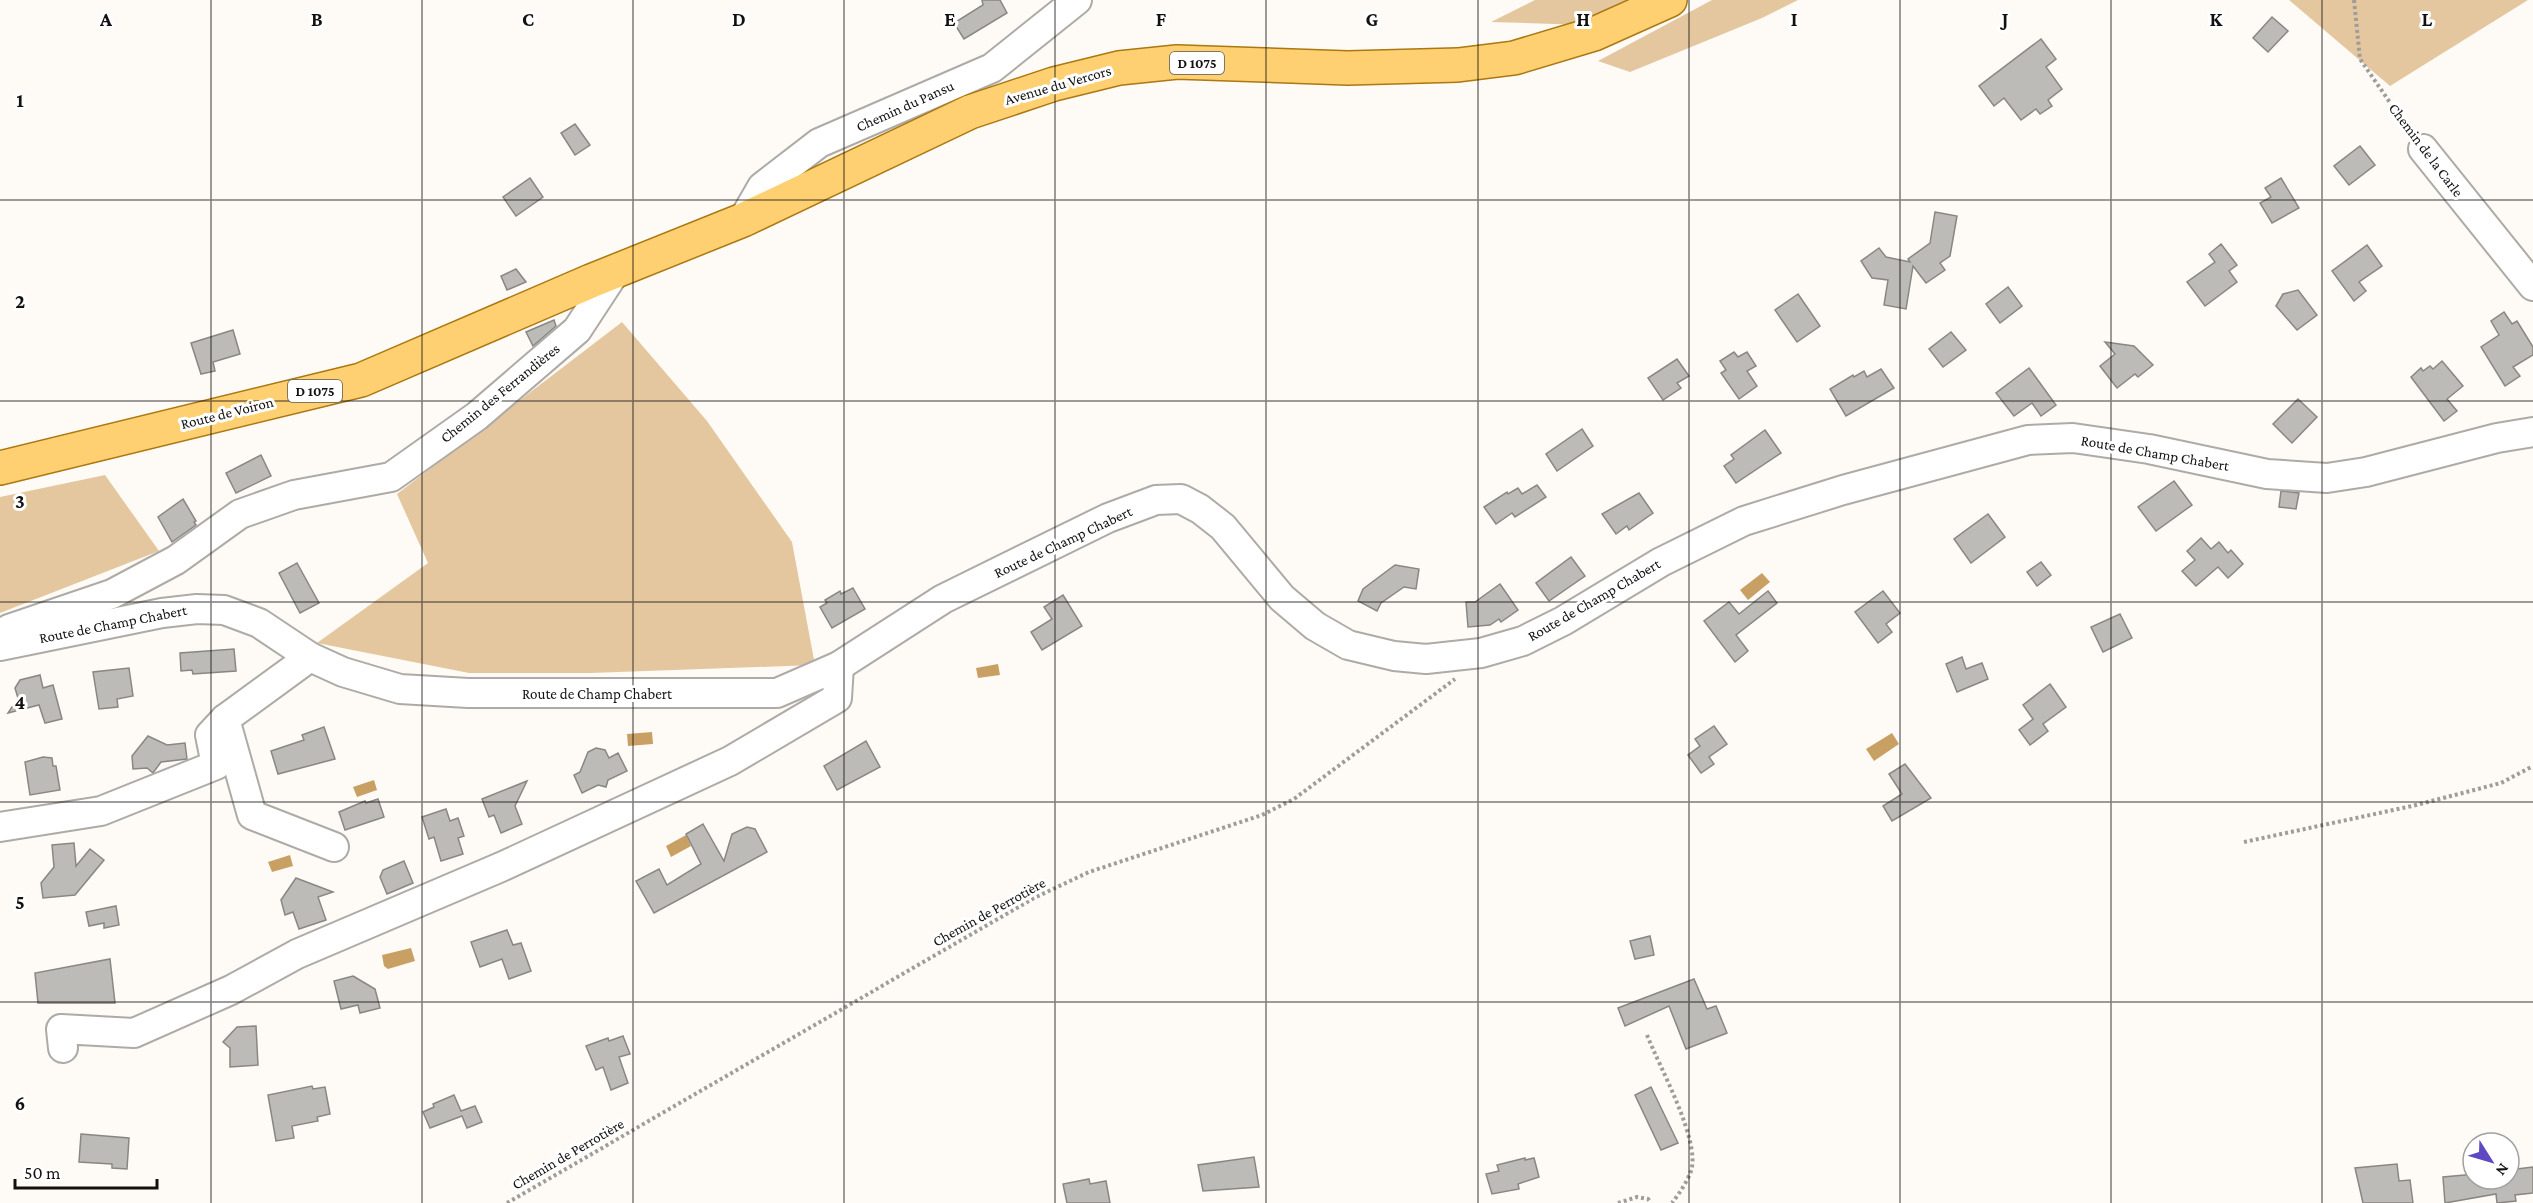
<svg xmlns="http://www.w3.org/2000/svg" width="2533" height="1203" font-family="'Crimson Pro',serif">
  <rect width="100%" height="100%" fill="#fefbf7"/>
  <g fill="#e4c79f">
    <polygon points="1535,0 1639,0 1586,25 1491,22"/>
    <polygon points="1712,0 1798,0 1762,18 1630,72 1598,61"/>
    <polygon points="2289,0 2528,0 2390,86"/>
    <polygon points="622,322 707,421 792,542 815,665 591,673 469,673 317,643 428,563 397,494"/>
    <polygon points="105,475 159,551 0,613 0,497"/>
  </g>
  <g fill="#c9a064">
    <polygon points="1762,573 1770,582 1748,600 1740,590"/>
    <polygon points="998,664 1000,675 978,678 976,668"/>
    <polygon points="652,732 653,744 628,746 627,734"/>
    <polygon points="1892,733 1899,744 1874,761 1866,749"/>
    <polygon points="374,780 377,790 357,797 353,787"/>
    <polygon points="686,835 691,846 671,857 666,846"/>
    <polygon points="290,855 293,866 272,872 268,862"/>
    <polygon points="411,948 415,961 388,969 384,966 382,955"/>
  </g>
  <g fill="#bdbbb7" stroke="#898783" stroke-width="1.5">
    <polygon points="982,0 1000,0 1007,13 964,39 954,23 983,5"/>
    <polygon points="2272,17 2288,31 2268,52 2253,38"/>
    <polygon points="2041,39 2056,59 2046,67 2062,89 2048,100 2052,106 2040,114 2036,109 2021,120 2004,98 1994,106 1979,86"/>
    <polygon points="575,124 590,145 575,155 561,133"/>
    <polygon points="2360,146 2375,165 2349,185 2334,166"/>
    <polygon points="530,178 543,197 516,216 503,197"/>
    <polygon points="2281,178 2299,208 2272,223 2260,203 2271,197 2265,188"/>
    <polygon points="1935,212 1957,216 1950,256 1940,263 1945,270 1926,283 1913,266 1906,309 1884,305 1888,280 1872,278 1861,261 1879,248 1886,257 1910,262 1908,259 1930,243"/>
    <polygon points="2221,244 2237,265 2229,271 2237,282 2205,306 2187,282 2215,262 2209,254"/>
    <polygon points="2367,245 2382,266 2359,282 2366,291 2354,301 2332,271"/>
    <polygon points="516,269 526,282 507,290 501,276"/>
    <polygon points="2008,287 2022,306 2000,323 1986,304"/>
    <polygon points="2298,290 2317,315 2297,330 2276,306 2283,294"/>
    <polygon points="1798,294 1820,326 1797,342 1775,310"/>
    <polygon points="2504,312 2512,324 2517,321 2533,347 2533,355 2513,367 2520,376 2505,386 2481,347 2499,335 2491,321"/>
    <polygon points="554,320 556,326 533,346 526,332"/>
    <polygon points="233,330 240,354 213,362 215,371 201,374 191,343"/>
    <polygon points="1951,332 1966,350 1943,367 1929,349"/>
    <polygon points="2105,342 2134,346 2153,365 2138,377 2135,374 2117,388 2100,366 2115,354"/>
    <polygon points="1734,352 1738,357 1747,352 1756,366 1747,371 1757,386 1739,399 1721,373 1726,370 1720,361"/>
    <polygon points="1677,359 1689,376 1677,383 1681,388 1663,400 1648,378"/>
    <polygon points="2442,361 2463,386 2447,399 2457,411 2444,421 2411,377 2421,368 2423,371 2430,366 2433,369"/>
    <polygon points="2029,368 2056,405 2041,416 2032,403 2014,416 1996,393"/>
    <polygon points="1881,369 1894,388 1846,416 1830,389 1853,375 1854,377 1864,371 1867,377"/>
    <polygon points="2298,399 2317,417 2292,443 2273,424"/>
    <polygon points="1582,429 1593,446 1557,471 1546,454"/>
    <polygon points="1765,430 1781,453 1736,483 1724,466 1734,459 1731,455"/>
    <polygon points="261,455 271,476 236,493 226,473"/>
    <polygon points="2174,481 2192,505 2156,531 2138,507"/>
    <polygon points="1537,485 1546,497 1515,517 1512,513 1496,524 1484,507 1507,492 1508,494 1518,488 1522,494"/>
    <polygon points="2281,491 2299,493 2296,509 2279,507"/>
    <polygon points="1639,493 1653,513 1629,530 1627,526 1616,534 1602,514"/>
    <polygon points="183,499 196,521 194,522 196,525 172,542 158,517"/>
    <polygon points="1988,514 2005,537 1971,563 1954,539"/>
    <polygon points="2201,538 2211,549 2219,542 2228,553 2231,550 2243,564 2228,578 2218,567 2196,586 2182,571 2195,560 2187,551"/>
    <polygon points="1571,557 1585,576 1549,601 1536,583"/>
    <polygon points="2041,562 2051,575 2037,586 2027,572"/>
    <polygon points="297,563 319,603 300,613 279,573"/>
    <polygon points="1395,565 1419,569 1416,589 1404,587 1381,603 1377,611 1358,601 1363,589"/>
    <polygon points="1500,584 1518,610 1501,622 1499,619 1490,625 1468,627 1466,602 1475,602"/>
    <polygon points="853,588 865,609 832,628 820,607 827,603 825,600 840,591 841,594"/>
    <polygon points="1768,591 1777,603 1736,635 1748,651 1735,662 1704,621 1729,602 1739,614"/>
    <polygon points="1883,591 1900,613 1886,624 1892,632 1878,643 1855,612"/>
    <polygon points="1063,595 1082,626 1042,650 1031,632 1052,619 1044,607"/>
    <polygon points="2120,614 2132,638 2103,652 2091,627"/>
    <polygon points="234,649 236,671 193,674 192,670 181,671 180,653"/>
    <polygon points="1962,657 1966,669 1982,663 1988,679 1957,692 1946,664"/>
    <polygon points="129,668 133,696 117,699 118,707 99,709 93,672"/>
    <polygon points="40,675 43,688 53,685 62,719 45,723 39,705 8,713 18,698 15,688 20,680"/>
    <polygon points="2050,684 2066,707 2043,724 2048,731 2030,745 2019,730 2033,719 2023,705"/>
    <polygon points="1714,726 1727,744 1709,757 1714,764 1701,773 1688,755 1700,746 1695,739"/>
    <polygon points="324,727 335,759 278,774 271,751 304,740 302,735"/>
    <polygon points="148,736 167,745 185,743 187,759 161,762 153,773 147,768 133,769 132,756"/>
    <polygon points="866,741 880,767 837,790 824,766"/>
    <polygon points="596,748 605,750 609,758 618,753 627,771 608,780 606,787 598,785 582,793 574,775 580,772 588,752"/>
    <polygon points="43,757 52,758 53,766 56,766 60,790 30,795 25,762"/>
    <polygon points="1905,764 1931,798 1892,821 1883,806 1902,794 1889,774"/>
    <polygon points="527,781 515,806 522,824 501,833 494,815 489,817 482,799"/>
    <polygon points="378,799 384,817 345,830 339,812 365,801 366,803"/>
    <polygon points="446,809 450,821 458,818 464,836 458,838 463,854 441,861 434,837 429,839 422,817"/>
    <polygon points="703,824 724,861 732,834 747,827 755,829 767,852 654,913 636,881 659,869 667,885 701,864 686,834"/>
    <polygon points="74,843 76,866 90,849 104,860 75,895 43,898 41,883 54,867 52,845"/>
    <polygon points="404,861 413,883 387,894 380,877 383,870"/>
    <polygon points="296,878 333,892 318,897 326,920 299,929 293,912 285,915 281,900"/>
    <polygon points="116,906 119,925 104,928 104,923 89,926 86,912"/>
    <polygon points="507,930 513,945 521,943 531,971 509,979 502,959 480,967 471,942"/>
    <polygon points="1650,936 1654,955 1635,959 1630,941"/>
    <polygon points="110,959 115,1003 38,1003 35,973"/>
    <polygon points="353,976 375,989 380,1008 360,1013 358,1005 341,1009 334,981"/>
    <polygon points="1694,979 1707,1009 1716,1006 1727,1033 1686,1049 1669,1006 1625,1026 1618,1008"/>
    <polygon points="256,1026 258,1065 230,1067 230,1048 223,1042 237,1027"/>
    <polygon points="623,1036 630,1054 619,1057 628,1083 611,1090 603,1067 596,1070 586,1046 608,1038 609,1041"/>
    <polygon points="312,1086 313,1089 325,1087 330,1114 317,1117 318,1121 292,1126 294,1138 276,1141 268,1095"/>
    <polygon points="1651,1087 1678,1143 1661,1150 1635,1095"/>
    <polygon points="454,1095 461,1111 475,1106 482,1122 467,1128 462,1116 430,1128 423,1112 434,1107 433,1104"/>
    <polygon points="81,1134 129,1138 127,1169 112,1168 112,1164 79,1162"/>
    <polygon points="1254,1157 1259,1187 1203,1191 1198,1165"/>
    <polygon points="1525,1158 1525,1160 1534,1158 1539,1177 1518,1184 1519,1189 1492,1194 1486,1174 1499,1171 1497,1165"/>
    <polygon points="2397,1164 2399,1181 2410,1180 2413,1203 2363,1203 2355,1168"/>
    <polygon points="2533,1167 2533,1193 2515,1195 2516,1201 2497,1203 2496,1194 2445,1203 2443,1177 2465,1175 2473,1175 2473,1179 2509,1179 2509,1170"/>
    <polygon points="1089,1179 1090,1184 1106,1181 1110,1203 1067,1203 1063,1184"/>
  </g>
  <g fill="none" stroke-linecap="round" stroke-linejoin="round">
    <g stroke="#aeaba7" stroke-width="32">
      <g id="minor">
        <polyline points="2423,149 2533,286"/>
        <polyline points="743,220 762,187 819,143 992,68 1077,0"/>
        <polyline points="9,629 112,594 176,560 240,514 294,495 391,477 477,416 577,330 615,272"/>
        <polyline points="0,646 162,613 197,609 224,610 259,623 310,657 343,672 400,689 468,693 777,693 839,666 943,599 1108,518 1156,500 1181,499 1200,509 1223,527 1282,598 1315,626 1348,645 1394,656 1426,659 1481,653 1523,641 1563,621 1661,562 1744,521 1843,490 2028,440 2073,438 2149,449 2267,474 2327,478 2366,472 2497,438 2533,432"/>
        <polyline points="225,719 252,815 334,847"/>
        <polyline points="0,827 101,811 216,765 210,735 225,719 310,657"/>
        <polyline points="63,1048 61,1029 134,1033 231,990 297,954 501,867 730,761 837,698 839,666"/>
      </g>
    </g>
    <g stroke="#ab7812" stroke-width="36">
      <polyline id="major" points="0,468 361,380 591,281 743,220 970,112 1054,84 1119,68 1177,62 1348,68 1458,65 1514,58 1594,34 1670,0"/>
    </g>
    <g stroke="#9f9d9a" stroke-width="4" stroke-dasharray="3 3" stroke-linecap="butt">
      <polyline points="2354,0 2360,59 2411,133"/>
      <polyline points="2244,842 2412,806 2501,783 2533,766"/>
      <path d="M 1647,1035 C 1659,1066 1701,1141 1691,1171 C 1687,1182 1679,1194 1672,1203"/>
      <polyline points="507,1203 1034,898 1089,872 1262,815 1294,799 1455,679"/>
      <polyline points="1618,1203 1637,1197 1648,1199 1651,1203"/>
    </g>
    <use href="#minor" stroke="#fff" stroke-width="28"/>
    <use href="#major" stroke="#fed071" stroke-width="33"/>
  </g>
  <path fill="none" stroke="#121110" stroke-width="1.5" stroke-opacity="0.55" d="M 211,0 L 211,1203M 422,0 L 422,1203M 633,0 L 633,1203M 844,0 L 844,1203M 1055,0 L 1055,1203M 1266,0 L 1266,1203M 1478,0 L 1478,1203M 1689,0 L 1689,1203M 1900,0 L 1900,1203M 2111,0 L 2111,1203M 2322,0 L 2322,1203M 0,200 L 2533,200M 0,401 L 2533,401M 0,602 L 2533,602M 0,802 L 2533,802M 0,1002 L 2533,1002"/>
  <g text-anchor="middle" stroke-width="6" stroke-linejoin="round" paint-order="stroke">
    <g fill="#fff" stroke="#595858" stroke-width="1.5">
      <rect x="1170" y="52" width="54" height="22" rx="4.5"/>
      <rect x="288" y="380" width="54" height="22" rx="4.5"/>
    </g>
    <g font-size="14" font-weight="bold" fill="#121110">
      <text x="1197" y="68">D 1075</text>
      <text x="315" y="396">D 1075</text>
    </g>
    <g font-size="15" fill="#121110" stroke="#fff">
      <text transform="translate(1058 85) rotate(-16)" y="5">Avenue du Vercors</text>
      <text transform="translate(905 106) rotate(-24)" y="5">Chemin du Pansu</text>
      <text transform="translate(2426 150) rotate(53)" y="5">Chemin de la Carle</text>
      <text transform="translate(500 393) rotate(-39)" y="5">Chemin des Ferrandières</text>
      <text transform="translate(227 413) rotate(-14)" y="5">Route de Voiron</text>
      <text transform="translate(2155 453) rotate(10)" y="5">Route de Champ Chabert</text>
      <text transform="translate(1063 542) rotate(-25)" y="5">Route de Champ Chabert</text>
      <text transform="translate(1594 600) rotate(-30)" y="5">Route de Champ Chabert</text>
      <text transform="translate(113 624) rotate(-11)" y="5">Route de Champ Chabert</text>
      <text x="597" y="699">Route de Champ Chabert</text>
      <text transform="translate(989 912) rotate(-29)" y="5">Chemin de Perrotière</text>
      <text transform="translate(568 1154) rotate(-30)" y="5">Chemin de Perrotière</text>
    </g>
  </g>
  <g font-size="20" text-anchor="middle" font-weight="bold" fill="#121110" stroke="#fff" stroke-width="6" stroke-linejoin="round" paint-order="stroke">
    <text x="106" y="26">A</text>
    <text x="317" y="26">B</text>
    <text x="528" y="26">C</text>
    <text x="739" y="26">D</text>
    <text x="950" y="26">E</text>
    <text x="1161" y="26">F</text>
    <text x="1372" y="26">G</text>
    <text x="1583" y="26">H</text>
    <text x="1794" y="26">I</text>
    <text x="2005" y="26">J</text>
    <text x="2216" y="26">K</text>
    <text x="2427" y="26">L</text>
    <text x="20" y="107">1</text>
    <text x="20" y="308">2</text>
    <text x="20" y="508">3</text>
    <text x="20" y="709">4</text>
    <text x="20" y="909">5</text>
    <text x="20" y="1110">6</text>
  </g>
  <g transform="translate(2491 1161) rotate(127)"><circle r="28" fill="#ffffff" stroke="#a0a09f" stroke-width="1.5"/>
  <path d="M0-4.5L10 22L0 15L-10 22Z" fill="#5f48c1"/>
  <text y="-9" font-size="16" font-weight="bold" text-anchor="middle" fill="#121110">N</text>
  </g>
  <path d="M15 1179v9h142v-9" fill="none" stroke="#121110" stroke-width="3"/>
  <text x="24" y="1179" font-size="18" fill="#121110" stroke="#ffffff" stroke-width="4.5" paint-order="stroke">50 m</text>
</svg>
